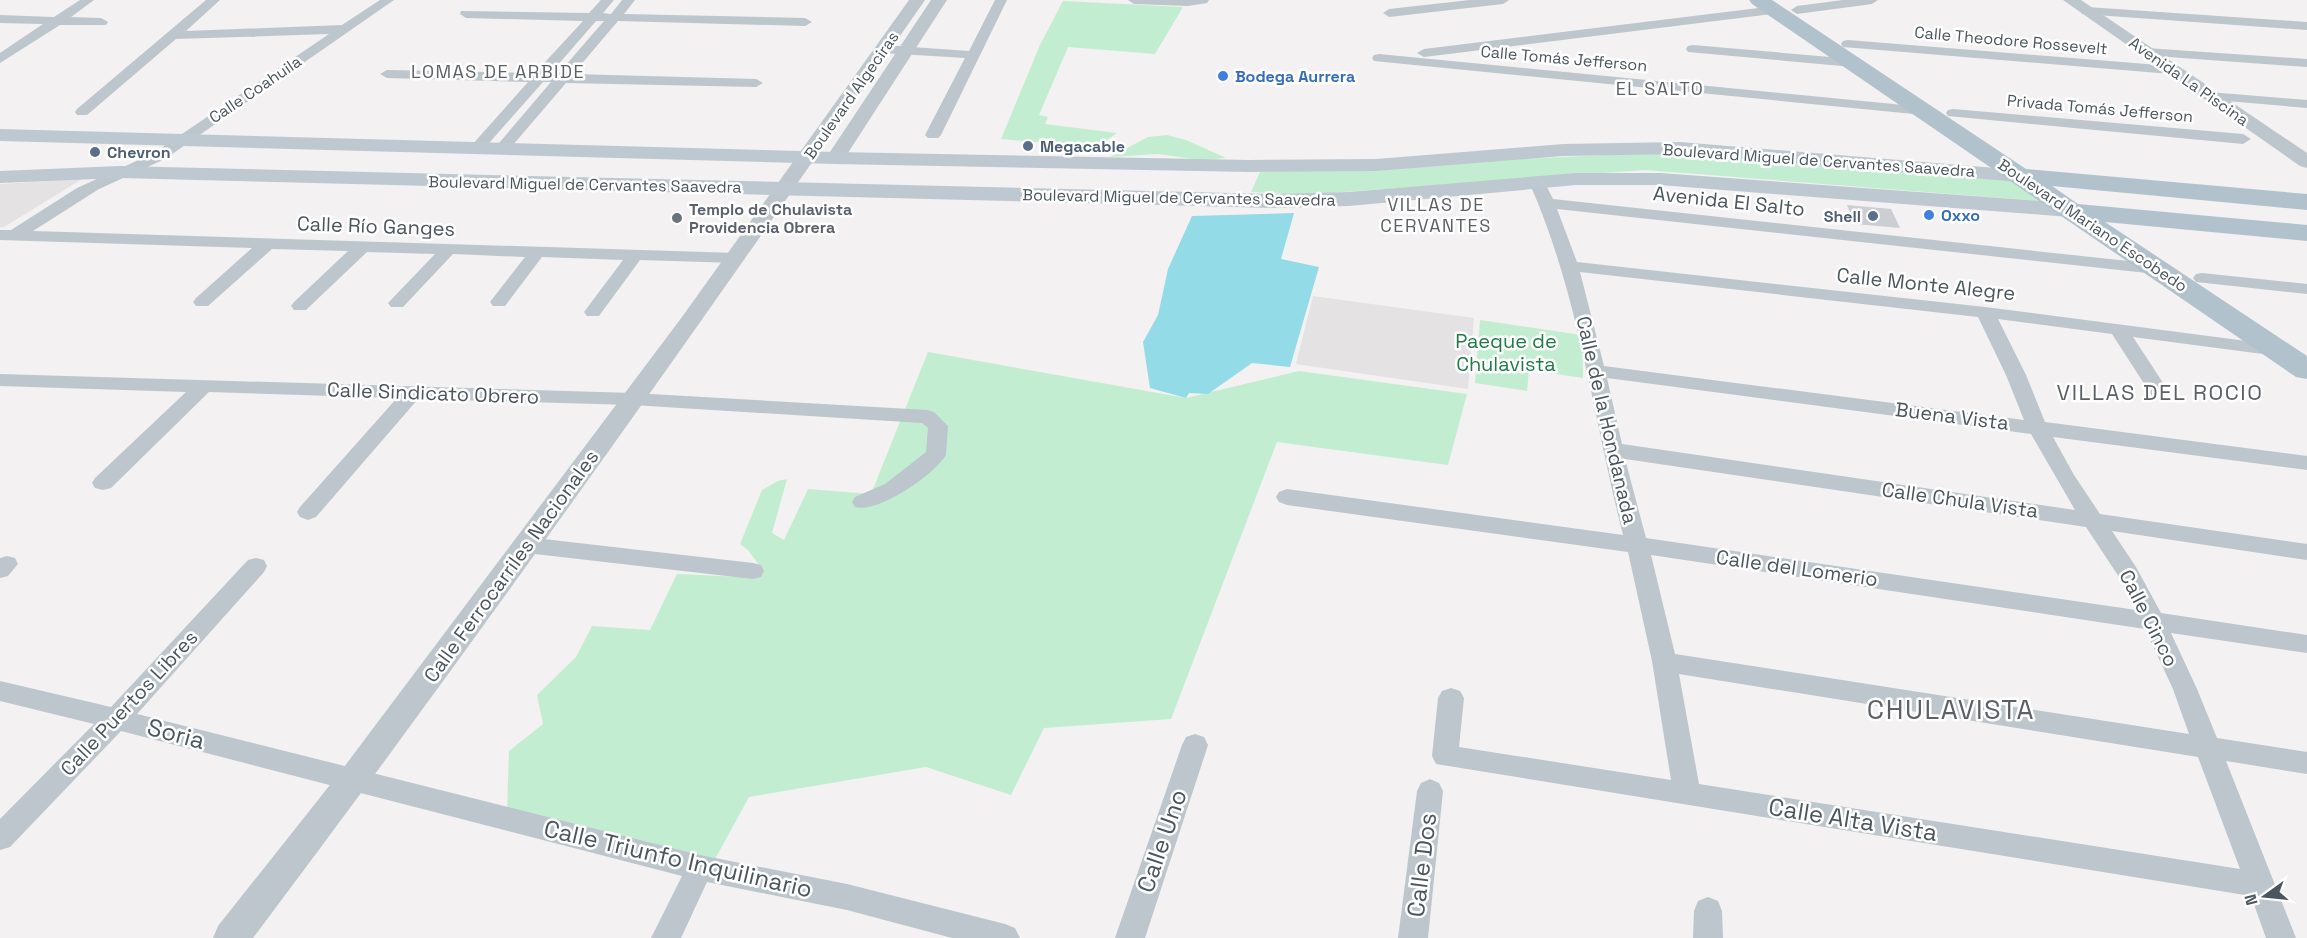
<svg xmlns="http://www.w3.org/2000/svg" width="2307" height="938" font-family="'Space Grotesk',sans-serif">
  <rect width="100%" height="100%" fill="#f3f1f1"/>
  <g fill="#e4e2e2">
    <polygon points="82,179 4,227 0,227 0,184"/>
    <polygon points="1313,296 1474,318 1468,389 1296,364"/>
  </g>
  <g fill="#c3edd0">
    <polygon points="1063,1 1183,7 1155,54 1068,47 1039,115 1048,117 1045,124 1117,133 1097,147 1001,139 1040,45"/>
    <polygon points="1167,135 1186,140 1226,158 1200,160 1158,154 1110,157 1148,137"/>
    <polygon points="1684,151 2013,180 2041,201 1645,170 1302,195 1251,192 1260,172"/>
    <polygon points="1480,320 1582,335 1583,378 1529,370 1527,391 1475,383"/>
    <polygon points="928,352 1186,398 1299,371 1467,394 1448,465 1277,442 1171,719 1044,728 1011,795 926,767 749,797 714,861 507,812 509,751 543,724 537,695 576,657 592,626 650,630 677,574 744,577 759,565 748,550 740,544 762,490 778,481 787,479 772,533 784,540 808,489 871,494"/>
  </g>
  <polygon fill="#93dbe7" points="1294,213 1281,259 1319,267 1290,367 1252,363 1208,394 1189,393 1186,398 1150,388 1143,342 1158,315 1168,269 1192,216"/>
  <polygon fill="#cbced3" points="1847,205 1891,209 1900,228 1855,224"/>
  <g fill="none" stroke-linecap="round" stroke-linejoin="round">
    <g fill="#bdc6cc" fill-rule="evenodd">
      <polygon points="80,0 94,0 71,17 101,18 108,22 106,25 60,25 0,63 0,53 43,24 0,23 0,15 54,17"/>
      <polygon points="206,0 220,0 186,31 342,25 380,0 394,0 165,159 99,189 33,231 736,253 742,254 745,258 742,262 736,263 640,260 599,316 587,316 584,312 623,260 542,257 505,306 493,306 490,302 525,257 453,254 403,307 391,307 388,303 435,254 367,252 306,310 294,310 291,306 294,302 348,251 272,249 208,306 196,306 193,302 196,298 252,248 0,240 0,230 11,230 77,188 154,153 329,34 176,39 87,115 77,115 75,112 77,109"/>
      <path d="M 601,0 L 614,0 L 603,13 L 611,14 L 622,0 L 635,0 L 624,14 L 805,18 L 812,22 L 805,26 L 618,21 L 573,74 L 756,79 L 763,83 L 756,87 L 566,83 L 507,152 L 502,154 L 494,149 L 551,82 L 543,82 L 482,151 L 477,153 L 469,148 L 472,145 L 528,82 L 387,78 L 380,74 L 387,70 L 535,73 L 583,21 L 466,18 L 460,14 L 461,11 L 589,13 ZM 596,21 L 604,21 L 558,74 L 550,74 Z"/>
      <polygon points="995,0 1007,0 941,135 938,138 928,138 925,135 965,58 883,53 876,49 883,45 969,51"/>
      <polygon points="1128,0 1209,0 1207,3 1188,6 1134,4"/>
      <polygon points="1470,0 1509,0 1503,4 1389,17 1383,13 1389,9"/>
      <polygon points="1843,0 1878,0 1872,4 1797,14 1791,10 1797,6"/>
      <polygon points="1775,6 1781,10 1780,13 1424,57 1417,53 1424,49"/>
      <polygon points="2087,7 2307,22 2307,30 2082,14 2081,11"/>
      <polygon points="1848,40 2171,66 2178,70 2171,74 1843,47 1841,44 1843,41"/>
      <polygon points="1693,45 1853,59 1860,63 1853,67 1688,52 1686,49 1688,46"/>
      <polygon points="2146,48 2307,59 2307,67 2141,55 2139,52 2141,49"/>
      <polygon points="1379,54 1924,107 1931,111 1924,115 1374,61 1372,58 1374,55"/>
      <polygon points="2209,92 2307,100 2307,108 2204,99 2202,96"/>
      <polygon points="1953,109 2243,134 2251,139 2243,144 1948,116 1946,113 1948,110"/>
      <path d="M 1537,177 L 1543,179 L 1553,199 L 2156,264 L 2162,265 L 2165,269 L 2162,273 L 2156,274 L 1557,209 L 1577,262 L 1985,307 L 2285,346 L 2287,350 L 2285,354 L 2278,356 L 2133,337 L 2169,392 L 2166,396 L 2159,398 L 2152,396 L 2112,334 L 1998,319 L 2026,375 L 2045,422 L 2307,456 L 2307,470 L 2053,437 L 2074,475 L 2100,514 L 2307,544 L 2307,560 L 2112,531 L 2136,567 L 2161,613 L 2307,635 L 2307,653 L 2171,633 L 2197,689 L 2217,738 L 2307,752 L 2307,774 L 2226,761 L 2296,938 L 2266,938 L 2251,896 L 1436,764 L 1432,756 L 1438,698 L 1442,691 L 1451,688 L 1460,691 L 1464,698 L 1459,747 L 1671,780 L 1652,661 L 1628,552 L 1287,505 L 1279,502 L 1276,497 L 1279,492 L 1287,489 L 1623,535 C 1593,417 1579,294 1529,182 ZM 1580,272 L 1978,317 L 2006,375 L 2024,420 L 1604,366 ZM 1607,378 L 2031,434 L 2075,510 L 1622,444 ZM 1625,459 L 2086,527 L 2119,577 L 2136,610 L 1646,538 ZM 1651,555 L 2145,629 L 2173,689 L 2189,734 L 1675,654 ZM 1679,674 L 2198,757 L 2240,869 L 1699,784 Z"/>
      <polygon points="2202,273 2307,284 2307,294 2196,282 2193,278 2196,274"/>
      <path d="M 0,374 L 633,393 L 927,410 L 934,412 L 948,426 L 946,455 C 935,474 878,514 855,507 L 852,502 L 855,497 L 885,484 L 926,452 L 928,428 L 922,423 L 633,405 L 418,399 L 316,517 L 308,520 L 300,517 L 297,512 L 300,507 L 397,398 L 209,392 L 111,488 L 103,490 L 95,488 L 92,483 L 95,478 L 186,392 L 0,386 Z"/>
      <polygon points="526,537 753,563 761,565 764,571 761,577 753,579 526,553 518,551 515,545 518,539"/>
      <polygon points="7,556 15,558 18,564 8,576 0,578 0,558"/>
      <polygon points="256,558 264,560 267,566 264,572 137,714 700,855 847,884 1005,924 1015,928 1020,938 952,938 847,910 707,882 681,938 651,938 682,876 121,731 10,847 0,850 0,819 94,724 0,701 0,681 111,707 248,560"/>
      <polygon points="1195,734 1204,737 1208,745 1145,938 1115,938 1182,745 1186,737"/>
      <polygon points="1430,779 1439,783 1443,791 1428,938 1398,938 1417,791 1421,783"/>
      <polygon points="1708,897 1718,901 1722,911 1723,938 1693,938 1694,911 1698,901"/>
    </g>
    <g fill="#bdc6cc" fill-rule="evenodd">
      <path d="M 909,0 L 925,0 C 706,316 484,631 253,938 L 213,938 L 218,926 L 341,771 L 682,317 Z"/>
      <polygon points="931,0 947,0 842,162 828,162 826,158"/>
      <polygon points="2063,0 2081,0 2307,153 2307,168 2300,166"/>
    </g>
    <g fill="#bec8d1" fill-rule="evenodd">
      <polygon points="0,129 835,152 1249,160 1376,159 1563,144 1680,142 2020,170 2028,171 2031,176 2028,181 2020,182 1680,154 1563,156 1376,171 1249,172 835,164 0,141"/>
      <polygon points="120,166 1276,194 1349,192 1576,173 1660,173 2069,203 2077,205 2080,210 2077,215 2069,217 1660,185 1576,185 1349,206 1276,208 120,178 0,183 0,171"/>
    </g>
    <polygon fill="#b2c2cd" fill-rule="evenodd" points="1749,0 1772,0 2026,169 2307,194 2307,210 2052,186 2078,204 2307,225 2307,241 2105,222 2307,356 2307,379 2296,377 1752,4"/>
  </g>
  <g fill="#3f7fe0" stroke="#fff" stroke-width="2">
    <circle cx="1223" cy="76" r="6"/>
    <circle cx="1929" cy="215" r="6"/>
  </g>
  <g fill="#5c6f8a" stroke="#fff" stroke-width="2">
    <circle cx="1028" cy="146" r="6"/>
    <circle cx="95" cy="152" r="6"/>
    <circle cx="1873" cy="216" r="6"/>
  </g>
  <circle fill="#6b7280" stroke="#fff" stroke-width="2" cx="677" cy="218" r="6"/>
  <g text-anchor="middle" stroke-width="5" stroke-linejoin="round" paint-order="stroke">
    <g font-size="16" fill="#4a555d" stroke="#fff">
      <text transform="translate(2011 40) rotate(5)" y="6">Calle Theodore Rossevelt</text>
      <text transform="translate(1564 58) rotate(5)" y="6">Calle Tomás Jefferson</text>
      <text transform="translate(2189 81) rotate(35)" y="6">Avenida La Piscina</text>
      <text transform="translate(255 89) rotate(-34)" y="6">Calle Coahuila</text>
      <text transform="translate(851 95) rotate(-55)" y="6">Boulevard Algeciras</text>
      <text transform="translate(2100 108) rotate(5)" y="6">Privada Tomás Jefferson</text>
      <text transform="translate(1819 160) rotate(4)" y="6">Boulevard Miguel de Cervantes Saavedra</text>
      <text transform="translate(585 184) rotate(1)" y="6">Boulevard Miguel de Cervantes Saavedra</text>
      <text transform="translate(1179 197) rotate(1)" y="6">Boulevard Miguel de Cervantes Saavedra</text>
      <text transform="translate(2093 225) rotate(34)" y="6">Boulevard Mariano Escobedo</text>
    </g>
    <g font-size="16" font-weight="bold" fill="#366cbe" stroke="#fff" text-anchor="start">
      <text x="1235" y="82">Bodega Aurrera</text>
      <text x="1941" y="221">Oxxo</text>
    </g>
    <g font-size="16" font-weight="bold" fill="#4e5e75" stroke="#fff" text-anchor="start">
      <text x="1040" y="152">Megacable</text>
      <text x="107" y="158">Chevron</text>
      <text x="1861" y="222" text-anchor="end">Shell</text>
    </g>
    <g font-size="16" font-weight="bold" fill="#5b616d" stroke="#fff" text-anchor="start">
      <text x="689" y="215">Templo de Chulavista<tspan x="689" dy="18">Providencia Obrera</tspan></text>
    </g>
    <g font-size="18" letter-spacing="1.5" fill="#5d6165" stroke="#fff">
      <text x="498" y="78">LOMAS DE ARBIDE</text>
      <text x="1660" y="95">EL SALTO</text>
      <text x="1436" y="211">VILLAS DE<tspan x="1436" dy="21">CERVANTES</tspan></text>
    </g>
    <g font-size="20" fill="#4a555d" stroke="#fff">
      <text transform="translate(1729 201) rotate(6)" y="7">Avenida El Salto</text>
      <text transform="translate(376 226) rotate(2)" y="7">Calle Río Ganges</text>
      <text transform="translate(1926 284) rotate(6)" y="7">Calle Monte Alegre</text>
      <text transform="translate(433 393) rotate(2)" y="7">Calle Sindicato Obrero</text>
      <text transform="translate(1952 416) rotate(7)" y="7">Buena Vista</text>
      <text transform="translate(1607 420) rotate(77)" y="7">Calle de la Hondanada</text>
      <text transform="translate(1960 500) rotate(8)" y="7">Calle Chula Vista</text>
      <text transform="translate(511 566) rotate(-54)" y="7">Calle Ferrocarriles Nacionales</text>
      <text transform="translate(1797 568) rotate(8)" y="7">Calle del Lomerio</text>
      <text transform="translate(2149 618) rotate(63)" y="7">Calle Cinco</text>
      <text transform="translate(129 703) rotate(-47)" y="7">Calle Puertos Libres</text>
    </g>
    <g font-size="20" fill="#1e7b46" stroke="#fff">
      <text x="1506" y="348">Paeque de<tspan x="1506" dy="23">Chulavista</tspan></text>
    </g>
    <g font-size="22" letter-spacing="1.5" fill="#5d6165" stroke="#fff">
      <text x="2160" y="400">VILLAS DEL ROCIO</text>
    </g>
    <g font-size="24" fill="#4a555d" stroke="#fff">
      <text transform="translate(176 734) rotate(15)" y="8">Soria</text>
      <text transform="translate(1853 820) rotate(9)" y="8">Calle Alta Vista</text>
      <text transform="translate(1162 841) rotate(-71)" y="8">Calle Uno</text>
      <text transform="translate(678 859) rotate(13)" y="8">Calle Triunfo Inquilinario</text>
      <text transform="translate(1422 865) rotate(-83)" y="8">Calle Dos</text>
    </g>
    <g font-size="27" letter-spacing="1.5" fill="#5d6165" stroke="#fff">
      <text x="1951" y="719">CHULAVISTA</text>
    </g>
  </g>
  <g transform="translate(2265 896) rotate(255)" stroke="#ffffff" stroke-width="4.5" paint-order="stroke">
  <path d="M0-4.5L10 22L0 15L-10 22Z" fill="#4a555d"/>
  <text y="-9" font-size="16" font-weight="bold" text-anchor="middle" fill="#4a555d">N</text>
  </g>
</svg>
